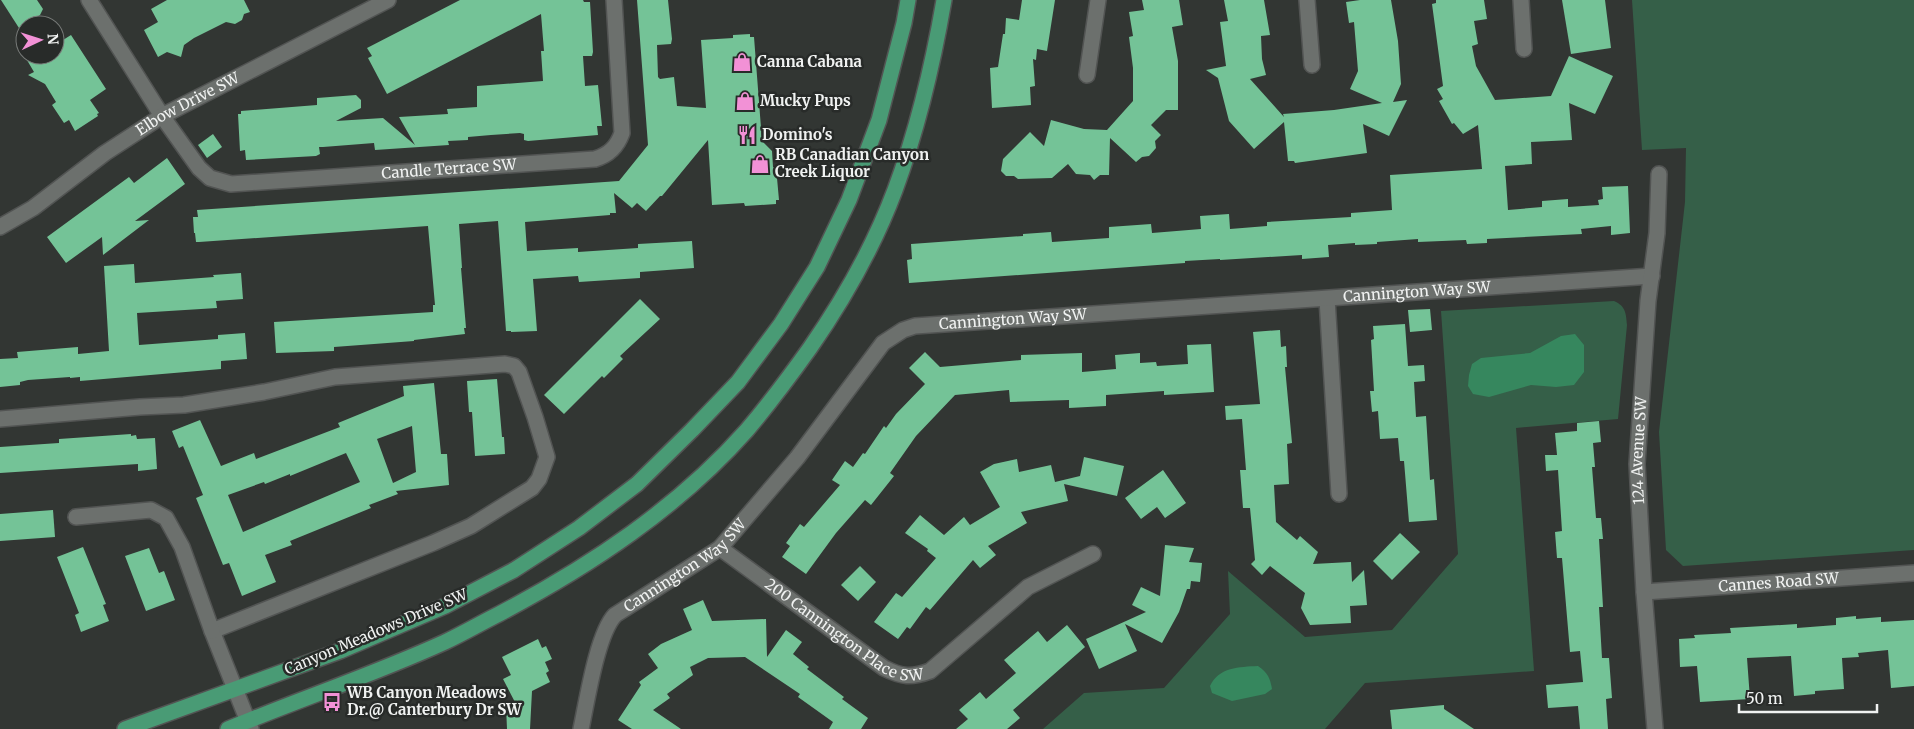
<svg xmlns="http://www.w3.org/2000/svg" width="1914" height="729" font-family="Merriweather,serif">
  <rect width="100%" height="100%" fill="#323633"/>
  <g fill="#355f48">
    <polygon points="1632,0 1914,0 1914,550 1683,566 1666,550 1659,432 1685,202 1686,148 1642,150"/>
    <path d="M 1614,301 C 1626,306 1626,314 1627,325 L 1618,419 L 1516,428 L 1534,671 L 1365,683 L 1325,729 L 1043,729 L 1084,693 L 1164,688 L 1230,614 L 1228,571 L 1305,637 L 1392,630 L 1458,554 L 1441,311 Z"/>
  </g>
  <g fill="#36875e">
    <polygon points="1575,334 1584,345 1584,372 1574,385 1556,387 1531,385 1489,397 1473,394 1468,386 1469,375 1472,364 1481,358 1530,353 1561,336"/>
    <path d="M 1258,666 C 1268,673 1270,678 1272,689 L 1265,694 L 1232,701 L 1212,693 L 1210,686 C 1219,667 1239,667 1258,666 Z"/>
  </g>
  <g fill="#74c397" fill-rule="evenodd">
    <polygon points="1,0 37,0 43,9 40,15 19,28"/>
    <polygon points="167,0 244,0 250,12 244,14 242,20 235,24 226,22 194,38 184,45 181,57 167,52 158,57 144,30 158,22 151,9"/>
    <polygon points="460,0 583,0 584,2 590,2 593,52 592,56 583,56 585,86 598,85 602,126 597,126 598,135 528,141 524,140 524,134 520,133 491,135 468,137 468,140 448,141 449,145 375,150 374,143 323,147 319,147 320,154 316,156 246,160 245,150 240,151 238,114 241,114 241,111 317,105 317,98 356,95 361,100 361,108 336,121 383,118 415,145 399,117 448,114 447,109 477,107 477,86 543,81 541,51 544,51 541,14 387,94 368,58 372,56 367,48"/>
    <polygon points="637,0 668,0 672,39 671,44 657,45 658,77 660,79 674,77 677,106 706,108 701,40 733,38 733,35 750,34 750,37 754,37 762,141 772,151 773,167 776,167 779,200 776,200 776,204 745,206 744,203 712,205 708,140 662,196 660,196 646,211 637,203 632,208 614,193 616,213 610,213 610,215 525,222 527,251 578,248 578,252 638,248 638,244 692,241 694,268 640,272 640,278 579,282 578,276 533,279 537,331 511,332 511,331 506,331 498,221 459,224 462,268 461,268 466,328 464,328 465,334 414,340 414,341 334,347 334,351 276,353 274,322 433,312 433,305 435,305 428,226 199,242 196,242 195,233 194,233 193,217 198,217 197,210 619,181 648,145"/>
    <polygon points="1022,0 1055,0 1047,51 1037,49 1036,60 1033,59 1035,86 1030,87 1031,105 992,108 990,68 998,67 1003,34 1005,34 1006,18 1019,20"/>
    <polygon points="1142,0 1179,0 1183,25 1172,27 1178,61 1178,110 1166,110 1151,125 1161,135 1155,141 1156,148 1149,156 1142,157 1136,162 1110,138 1109,175 1100,175 1094,180 1090,175 1076,174 1068,164 1052,178 1018,179 1014,176 1006,176 1001,171 1003,159 1030,132 1044,146 1051,120 1084,129 1107,130 1133,101 1133,68 1129,37 1133,36 1129,12 1144,10"/>
    <polygon points="1224,0 1264,0 1270,35 1261,36 1262,59 1266,75 1250,79 1284,117 1283,114 1334,110 1382,103 1350,89 1358,71 1354,22 1349,23 1346,2 1360,0 1391,0 1398,41 1401,84 1393,102 1407,100 1389,136 1363,124 1367,153 1295,163 1294,161 1288,161 1284,122 1254,149 1229,121 1218,78 1206,70 1226,66 1220,22 1228,21"/>
    <polygon points="1436,0 1484,0 1487,19 1474,21 1478,44 1472,46 1476,66 1495,100 1551,96 1569,56 1613,76 1595,114 1569,103 1572,140 1531,142 1532,164 1505,166 1508,210 1542,207 1542,201 1568,199 1568,207 1599,205 1598,200 1603,199 1602,187 1628,186 1630,233 1611,235 1611,226 1581,229 1582,234 1487,239 1487,243 1467,244 1466,240 1418,242 1418,239 1377,242 1377,244 1355,245 1355,243 1328,245 1329,257 1302,259 1302,255 1220,260 1220,259 1185,261 1185,263 909,283 907,260 912,259 911,244 1023,236 1023,234 1051,232 1052,242 1109,238 1109,227 1151,224 1152,233 1201,229 1200,216 1229,214 1230,229 1267,226 1267,222 1351,217 1351,213 1392,210 1390,175 1482,169 1478,125 1463,134 1454,123 1452,124 1439,101 1443,99 1437,89 1443,86 1432,4 1436,3"/>
    <polygon points="1562,0 1605,0 1611,48 1571,54"/>
    <polygon points="71,35 106,89 90,100 99,113 97,114 98,116 75,131 69,120 64,123 52,105 56,102 45,84 28,75 34,72 24,55 55,55 55,45"/>
    <polygon points="213,134 222,147 207,158 198,145"/>
    <polygon points="167,158 185,184 135,221 149,220 103,255 102,237 66,263 47,237 129,177 134,183"/>
    <polygon points="134,264 135,283 214,277 213,275 241,273 243,299 216,301 217,308 137,313 139,345 218,339 218,335 245,333 247,359 221,361 221,369 80,381 80,377 70,378 70,377 28,380 20,382 20,385 0,387 0,359 18,358 17,352 78,347 78,354 109,351 104,266"/>
    <polygon points="640,299 660,319 620,356 623,359 604,378 602,376 564,414 544,395"/>
    <polygon points="1430,309 1432,330 1410,332 1408,310"/>
    <polygon points="1405,324 1408,366 1424,365 1425,381 1414,382 1416,417 1426,416 1430,480 1434,479 1437,520 1409,522 1404,461 1400,461 1398,438 1380,439 1378,411 1372,412 1370,391 1374,391 1371,340 1374,339 1373,326"/>
    <polygon points="1280,330 1281,347 1286,346 1287,367 1285,367 1292,443 1287,444 1289,484 1274,485 1276,522 1297,540 1300,536 1318,552 1313,564 1351,562 1352,582 1364,570 1367,605 1350,606 1351,623 1310,625 1301,608 1305,593 1270,566 1262,575 1251,564 1255,560 1250,508 1243,508 1240,470 1246,470 1242,419 1226,420 1225,406 1260,404 1253,332"/>
    <polygon points="1211,344 1214,392 1164,395 1164,391 1106,395 1106,406 1069,408 1069,400 1010,402 1009,390 955,395 916,436 890,473 894,476 871,505 865,500 836,533 806,574 782,557 790,546 786,543 800,524 804,527 840,485 832,480 845,461 853,467 863,453 865,454 884,426 886,428 896,414 925,384 909,368 925,352 940,367 1021,360 1021,355 1082,353 1082,372 1116,369 1115,355 1140,353 1140,363 1156,362 1157,366 1188,364 1187,345"/>
    <polygon points="497,379 502,437 504,437 505,454 475,456 472,412 469,412 467,381"/>
    <path d="M 434,383 L 441,454 L 447,454 L 449,485 L 396,491 L 398,494 L 369,505 L 371,508 L 290,541 L 292,545 L 265,555 L 276,582 L 242,596 L 229,563 L 223,565 L 196,498 L 203,495 L 183,446 L 179,448 L 172,431 L 200,420 L 221,466 L 254,453 L 256,459 L 340,427 L 338,423 L 404,396 L 403,386 ZM 412,426 L 416,472 L 393,483 L 377,439 ZM 346,453 L 360,482 L 243,532 L 228,495 L 264,482 L 265,484 L 290,474 L 290,476 Z"/>
    <polygon points="1599,421 1601,442 1593,443 1595,467 1592,467 1596,518 1601,518 1603,539 1599,539 1603,607 1599,607 1602,658 1609,658 1612,698 1606,699 1608,729 1580,729 1578,706 1548,708 1546,685 1583,682 1580,651 1570,652 1562,558 1557,558 1555,532 1562,531 1558,470 1546,471 1545,455 1557,455 1555,433 1577,431 1577,423"/>
    <polygon points="131,434 131,436 136,435 137,439 155,438 157,469 138,471 138,464 0,473 0,447 59,443 59,439"/>
    <polygon points="1084,457 1124,466 1117,496 1064,484 1068,501 1021,512 1027,523 988,546 996,555 980,568 973,560 930,610 926,607 910,629 907,627 898,639 874,622 896,593 902,597 936,558 927,551 928,549 905,533 920,515 944,535 964,517 970,525 1000,507 980,472 994,464 1017,459 1019,472 1051,465 1055,482 1080,476"/>
    <polygon points="1163,470 1186,503 1165,518 1157,507 1141,519 1125,498"/>
    <polygon points="53,510 55,537 0,541 0,514"/>
    <polygon points="1400,533 1420,552 1392,580 1373,561"/>
    <polygon points="1165,545 1194,548 1189,562 1202,563 1200,582 1191,581 1190,589 1187,589 1179,612 1162,643 1125,624 1137,651 1099,669 1086,639 1146,612 1132,605 1141,587 1160,596"/>
    <polygon points="83,547 106,604 103,605 109,621 81,632 75,615 79,613 57,557"/>
    <polygon points="149,548 159,573 164,571 175,600 146,611 125,556"/>
    <polygon points="860,566 876,582 858,601 841,585"/>
    <polygon points="703,600 712,621 766,619 767,657 786,630 802,642 793,654 809,667 807,669 844,697 842,699 868,718 861,729 829,729 833,722 798,697 800,694 745,657 708,658 690,667 693,675 667,694 670,698 653,710 681,729 632,729 618,720 641,685 639,682 658,668 648,654 661,644 692,630 683,609"/>
    <polygon points="1856,616 1856,619 1881,617 1881,622 1914,620 1914,686 1891,688 1888,650 1858,653 1859,657 1842,658 1844,689 1815,691 1815,694 1794,696 1791,656 1747,658 1750,699 1700,702 1697,666 1680,667 1679,639 1695,638 1694,635 1731,633 1730,628 1797,624 1797,628 1836,625 1836,618"/>
    <polygon points="1067,625 1085,647 1013,710 1020,718 1007,729 956,729 968,719 959,710 980,692 986,699 1016,673 1004,660 1038,631 1047,642"/>
    <polygon points="538,639 542,648 546,646 552,659 545,662 549,671 546,673 550,682 532,691 530,729 507,729 506,706 517,706 503,679 511,675 502,657"/>
    <polygon points="1444,705 1444,709 1474,729 1392,729 1390,710"/>
  </g>
  <g fill="none" stroke-linecap="round" stroke-linejoin="round">
    <g stroke="#525453" stroke-width="18">
      <g id="minor">
        <path id="s1" d="M 89,0 L 162,116 L 199,168 L 210,178 L 231,184 L 595,159 C 609,155 617,147 622,133 L 614,0"/>
        <polyline points="1307,0 1312,65"/>
        <polyline points="1521,0 1524,49"/>
        <polyline points="1087,75 1098,0"/>
        <path id="s2" d="M 0,227 L 33,208 L 105,153 L 162,116 L 388,0"/>
        <polyline points="1327,299 1339,494"/>
        <polyline points="0,419 140,407 184,405 264,392 335,377 505,364 514,366 519,372 535,417 547,457 539,479 532,488 471,526 433,543 212,631 251,729"/>
        <polyline points="76,517 151,510 166,518 182,547 212,631"/>
        <path id="s3" d="M 720,548 L 884,668 C 902,677 911,678 930,671 L 1028,587 L 1093,554"/>
        <path id="s4" d="M 1644,592 L 1914,573"/>
        <path id="s5" d="M 581,729 C 587,701 597,634 615,615 L 720,548 L 797,458 L 883,343 L 903,330 L 915,326 L 1652,276"/>
        <path id="s6" d="M 1655,729 L 1644,592 L 1637,464 L 1648,301 L 1657,233 L 1659,174"/>
      </g>
    </g>
    <g stroke="#525453" stroke-width="18">
      <g id="major">
        <polyline points="125,729 340,651 445,606 514,570 579,528 637,484 692,430 738,382 781,324 817,267 849,200 879,120 904,23 908,0"/>
        <path d="M 228,729 C 300,699 375,674 445,642 C 464,633 481,623 499,614 C 590,566 678,508 747,430 C 769,404 790,376 810,348 C 844,299 874,246 895,190 C 918,128 933,64 944,0"/>
      </g>
    </g>
    <use href="#minor" stroke="#6c706d" stroke-width="15"/>
    <use href="#major" stroke="#499b75" stroke-width="15"/>
  </g>
  <defs>
    <g id="shop-bare" transform="scale(1.5)"><path d="M-5-2.5h2.3a2.7 3.5 0 0 1 5.4 0H5L5.5 6h-11ZM-1.5-2.5h3a1.5 2.3 0 0 0-3 0Z" fill="#f291d6" stroke="#282b29" stroke-width="2.5" paint-order="stroke"/></g>
    <g id="restaurant-bare" transform="scale(1.5)"><path d="M-5-6h1v4h1v-4h1v4h1v-4h1v5L-1.5 .5V6h-2V.5L-5-1ZM5-6V6H3V1.5H1.5Q1.5-4 5-6Z" fill="#f291d6" stroke="#282b29" stroke-width="2.5" paint-order="stroke"/></g>
    <g id="bus-bare" transform="scale(1.5)"><path d="M-5-6H5V4H4V6H2V4H-2V6H-4V4H-5ZM-3.5-4V0h7V-4ZM-3.5 1.2v1.5H-2V1.2ZM2 1.2v1.5H3.5V1.2Z" fill="#f291d6" stroke="#282b29" stroke-width="2.5" paint-order="stroke"/></g>
  </defs>
  <g fill-rule="evenodd">
    <use href="#shop-bare" x="742" y="62"/>
    <use href="#shop-bare" x="745" y="101"/>
    <use href="#restaurant-bare" x="747" y="135"/>
    <use href="#shop-bare" x="760" y="164"/>
    <use href="#bus-bare" x="332" y="702"/>
  </g>
  <g text-anchor="middle" stroke-width="5" stroke-linejoin="round" paint-order="stroke">
    <g font-size="15" font-weight="bold" fill="#f0f2f1" stroke="#282b29" text-anchor="start">
      <text x="757" y="67">Canna Cabana</text>
      <text x="760" y="106">Mucky Pups</text>
      <text x="762" y="140">Domino's</text>
      <text x="775" y="160">RB Canadian Canyon<tspan x="775" dy="17">Creek Liquor</tspan></text>
      <text x="347" y="698">WB Canyon Meadows<tspan x="347" dy="17">Dr.@ Canterbury Dr SW</tspan></text>
    </g>
    <g font-size="15" fill="#f0f2f1" stroke="#282b29">
      <text dy="5" stroke="none"><textPath href="#s2" startOffset="225">Elbow Drive SW</textPath></text>
      <text dy="5" stroke="none"><textPath href="#s1" startOffset="456">Candle Terrace SW</textPath></text>
      <text dy="5" stroke="none"><textPath href="#s5" startOffset="1046">Cannington Way SW</textPath></text>
      <text dy="5" stroke="none"><textPath href="#s5" startOffset="641">Cannington Way SW</textPath></text>
      <text dy="5" stroke="none"><textPath href="#s6" startOffset="279">124 Avenue SW</textPath></text>
      <text dy="5" stroke="none"><textPath href="#s5" startOffset="206">Cannington Way SW</textPath></text>
      <text dy="5" stroke="none"><textPath href="#s4" startOffset="135">Cannes Road SW</textPath></text>
      <text dy="5" stroke="none"><textPath href="#s3" startOffset="151">200 Cannington Place SW</textPath></text>
      <text transform="translate(376 632) rotate(-23)" y="5">Canyon Meadows Drive SW</text>
    </g>
  </g>
  <g transform="translate(40 40) rotate(86)"><circle r="24" fill="#282b29" stroke="#787b79"/>
  <path d="M0-4L9 19L0 12L-9 19Z" fill="#f291d6"/>
  <text y="-8" font-size="14" font-weight="bold" text-anchor="middle" fill="#f0f2f1">N</text>
  </g>
  <path d="M1739 704v8h138v-8" fill="none" stroke="#f0f2f1" stroke-width="2.5"/>
  <text x="1746" y="704" font-size="15" fill="#f0f2f1" stroke="#282b29" stroke-width="4" paint-order="stroke">50 m</text>
</svg>
